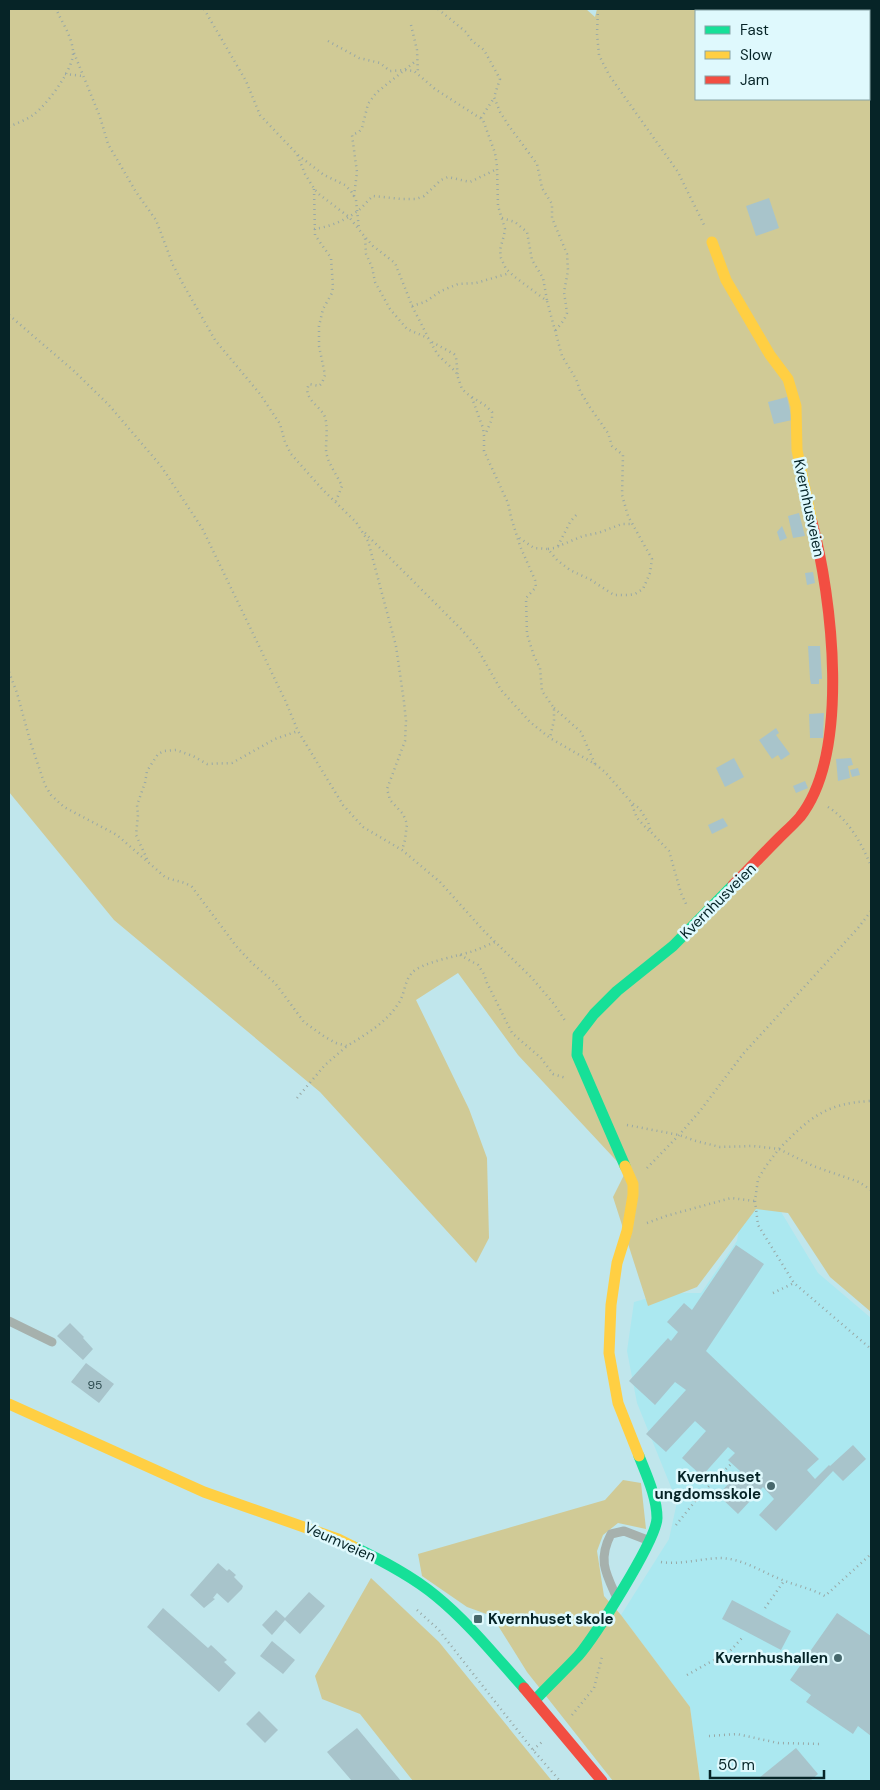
<svg xmlns="http://www.w3.org/2000/svg" width="880" height="1790" font-family="'DM Sans',sans-serif">
  <rect width="100%" height="100%" fill="#c0e6ec"/>
  <polygon fill="#abe8f0" points="769,1192 818,1273 871,1318 871,1781 700,1781 690,1707 621,1615 669,1539 677,1502 637,1403 627,1351 634,1302 667,1293 701,1293 737,1241 741,1213"/>
  <g fill="#d0ca96" fill-rule="evenodd">
    <path d="M 9,9 L 586,9 L 595,17 L 597,9 L 871,9 L 871,1312 L 830,1277 L 788,1213 L 756,1209 L 697,1287 L 648,1306 L 613,1197 L 626,1171 L 518,1055 L 458,973 L 416,1000 L 469,1109 L 487,1158 L 489,1238 L 476,1263 L 320,1092 L 114,920 L 9,792 ZM 696,11 L 869,11 L 869,99 L 696,99 Z"/>
    <polygon points="623,1480 641,1483 646,1529 618,1523 603,1535 597,1551 604,1596 621,1615 690,1707 700,1781 613,1781 527,1672 492,1616 467,1607 422,1576 418,1554 605,1500"/>
    <polygon points="371,1578 439,1642 552,1781 413,1781 360,1714 322,1699 315,1676"/>
  </g>
  <g fill="#a8c4cb">
    <polygon points="769,198 779,228 756,236 746,206"/>
    <polygon points="787,397 792,420 774,424 768,402"/>
    <polygon points="799,513 805,536 793,538 788,516"/>
    <polygon points="782,526 787,538 780,541 777,532"/>
    <polygon points="813,572 815,583 807,585 805,573"/>
    <polygon points="808,646 820,646 822,679 819,679 819,684 811,684 810,679"/>
    <polygon points="824,713 823,738 810,738 809,714"/>
    <polygon points="776,728 779,733 776,735 790,754 781,760 778,755 772,759 759,740"/>
    <polygon points="734,758 744,777 725,787 716,768"/>
    <polygon points="851,758 853,765 848,766 850,778 838,781 836,759"/>
    <polygon points="858,768 860,775 852,777 850,770"/>
    <polygon points="805,781 808,788 796,793 793,786"/>
    <polygon points="723,818 728,826 712,834 708,825"/>
    <polygon points="736,1245 764,1264 706,1351 819,1459 807,1470 815,1479 829,1465 830,1466 853,1445 866,1459 843,1481 833,1471 776,1531 759,1515 774,1499 763,1487 738,1514 718,1495 740,1471 728,1460 735,1453 728,1447 702,1476 682,1458 706,1431 695,1421 666,1452 646,1434 686,1390 675,1382 655,1405 629,1381 668,1338 671,1341 678,1332 667,1322 684,1303 692,1310"/>
    <polygon points="70,1323 84,1337 83,1338 93,1349 83,1360 57,1336"/>
    <polygon points="86,1363 114,1384 99,1403 71,1382"/>
    <polygon points="218,1563 227,1571 229,1569 236,1575 234,1577 243,1586 242,1589 228,1603 217,1593 213,1598 215,1599 204,1608 190,1595"/>
    <polygon points="309,1592 325,1606 300,1634 285,1620 272,1635 262,1625 276,1610 285,1618"/>
    <polygon points="732,1600 791,1631 781,1650 722,1619"/>
    <polygon points="163,1608 208,1648 211,1645 227,1660 224,1662 236,1673 219,1692 147,1627"/>
    <polygon points="837,1613 871,1636 871,1736 858,1726 853,1734 806,1702 811,1695 790,1680"/>
    <polygon points="272,1641 295,1660 283,1674 260,1656"/>
    <polygon points="259,1711 278,1730 265,1743 246,1724"/>
    <polygon points="357,1728 401,1781 352,1781 327,1752"/>
    <polygon points="796,1748 818,1774 810,1781 761,1781 759,1778"/>
  </g>
  <g fill="none" stroke-linecap="round" stroke-linejoin="round">
    <g stroke="#98a8a6" stroke-width="2.5" stroke-dasharray="1 4" stroke-linecap="butt">
      <polyline points="204,9 246,81 260,115 297,154 305,174 315,190 320,195 349,217 365,237 366,254 372,267 375,282 390,309 407,329 428,338 438,355 456,372 462,389 472,398 483,428 484,436 484,451 508,503 511,517 520,546 535,580 536,587 526,598 527,634 534,656 540,668 542,691 554,708 554,720 550,738"/>
      <polyline points="438,9 466,32 472,41 484,50 500,79 494,97 500,112 509,126 537,164 542,188 552,204 552,218 567,254 568,271 564,292 567,313 564,320 555,331"/>
      <polyline points="598,9 597,34 599,55 609,75 678,172 704,225"/>
      <polyline points="870,9 871,11"/>
      <polyline points="411,25 417,50 418,74"/>
      <polyline points="328,41 359,58 380,63 390,71 405,70 414,71 435,89 483,120 495,153 497,166 498,206 505,229 504,235 500,250 501,258 506,269 515,277 547,301 562,356 576,379 580,391 589,406 608,433 612,446 623,455 622,495 628,516 652,559 650,573 643,589 635,594 629,595 614,595 591,580 570,570 557,560 548,549 534,548 518,537"/>
      <polyline points="74,53 100,117 108,144 136,192 156,220 173,265 183,284 215,340 260,394 280,424 285,442 291,454 323,490 356,522 368,541 396,646 404,702 406,721 405,741 387,789 390,800 403,814 407,824 405,840 402,850"/>
      <polyline points="65,74 83,76"/>
      <polyline points="481,118 494,98"/>
      <path d="M 9,127 C 17,123 26,120 33,115 C 46,106 75,68 73,51 C 72,37 62,22 56,9"/>
      <polyline points="298,155 324,175 345,185 351,191 356,200 359,229"/>
      <path d="M 314,189 L 315,235 L 331,258 L 333,287 L 332,293 L 323,309 L 319,326 L 319,346 L 325,375 L 322,383 L 319,386 L 309,384 C 302,399 321,406 325,417 C 328,427 326,440 326,449 C 326,461 337,475 342,486 L 336,501"/>
      <polyline points="354,196 357,172 352,135 359,132 362,128 368,104 376,93 417,60"/>
      <polyline points="502,218 515,222 527,232 532,260 543,278 547,300"/>
      <path d="M 314,229 C 330,227 346,220 359,210 C 364,206 368,200 373,196 L 402,199 L 416,199 L 424,196 L 441,180 L 448,177 L 470,182 L 497,169"/>
      <polyline points="366,238 373,246 395,263 413,308 428,337"/>
      <polyline points="412,306 425,302 441,291 458,284 476,283 510,273"/>
      <polyline points="9,315 74,371 108,404 161,466 202,528 285,700 298,731 343,805 363,827 402,850 440,882 484,931 532,978 554,1004 566,1022"/>
      <polyline points="432,342 454,354 456,357 458,377"/>
      <polyline points="472,397 486,406 492,412 492,419 485,435"/>
      <polyline points="365,533 462,630 477,648 501,690 530,722 550,738 595,764 605,772 632,803 639,808 648,822 651,832 669,851 681,893 687,906"/>
      <polyline points="558,546 570,522 578,513"/>
      <polyline points="548,549 554,548 583,536 598,533 622,524 632,524"/>
      <path d="M 9,672 L 17,693 L 31,744 L 45,785 L 51,795 L 64,807 L 117,835 L 165,877 C 174,881 184,881 192,887 L 236,946 L 252,963 L 275,983 L 304,1022 L 325,1037 L 336,1043 L 347,1046 C 365,1035 387,1022 398,1004 C 405,995 404,981 412,973 C 420,963 457,956 470,952 C 478,950 487,945 495,942"/>
      <polyline points="554,708 581,732 595,764"/>
      <polyline points="632,805 637,818 649,831"/>
      <path d="M 828,807 C 850,821 861,843 871,866"/>
      <polyline points="147,859 136,835 138,815 137,805 145,783 147,771 158,754 164,751 176,750 193,756 207,764 232,763 275,739 298,731"/>
      <polyline points="460,955 478,965 484,974 487,983 512,1033 541,1058 553,1074 566,1078"/>
      <polyline points="297,1098 325,1065 347,1046"/>
      <path d="M 627,1125 L 679,1135 L 696,1141 L 720,1147 L 753,1146 L 779,1149 C 809,1118 826,1103 871,1101"/>
      <polyline points="647,1168 679,1135 700,1111 743,1054 858,928 871,911"/>
      <polyline points="871,1190 859,1182 813,1166 779,1149 766,1166 758,1179 755,1201 758,1225 794,1283 871,1349"/>
      <polyline points="647,1223 666,1216 731,1198 755,1201"/>
      <polyline points="773,1293 794,1283"/>
      <polyline points="676,1525 701,1494 732,1463"/>
      <path d="M 661,1562 C 680,1565 699,1559 719,1558 C 743,1558 763,1573 785,1581 C 798,1586 812,1589 825,1596 L 871,1554"/>
      <polyline points="765,1608 784,1581"/>
      <polyline points="417,1610 438,1629 533,1750 560,1781"/>
      <polyline points="687,1675 730,1651 743,1637"/>
      <polyline points="572,1715 594,1688 602,1657"/>
      <polyline points="709,1736 737,1734 778,1743 822,1744"/>
      <polyline points="533,1750 543,1741"/>
    </g>
    <g stroke="#a6b1ad" stroke-width="9">
      <polyline points="9,1321 52,1342"/>
      <path d="M 616,1596 C 605,1572 598,1559 611,1534 L 624,1531 L 650,1541"/>
    </g>
    <g stroke="#16e098" stroke-width="11">
      <polyline points="625,1166 577,1055 578,1035 594,1014 617,991 673,946 733,885"/>
      <path d="M 354,1547 C 383,1561 412,1576 436,1596 C 469,1623 496,1657 524,1688"/>
      <path d="M 535,1700 C 549,1685 564,1671 578,1656 C 594,1638 657,1539 657,1518 C 657,1497 646,1474 639,1456"/>
    </g>
    <g stroke="#ffcf43" stroke-width="11">
      <polyline points="712,242 726,280 770,355 788,379 796,406 797,450 812,522"/>
      <polyline points="625,1166 633,1184 633,1195 627,1231 617,1263 611,1305 609,1353 618,1403 639,1456"/>
      <polyline points="9,1404 204,1492 338,1539 354,1547"/>
    </g>
    <g stroke="#f24e42" stroke-width="11">
      <path d="M 733,885 C 748,870 763,854 778,839 C 785,832 793,825 800,817 C 851,752 832,597 812,522"/>
      <polyline points="524,1688 602,1781"/>
    </g>
  </g>
  <g fill="#47686c" stroke="#dff9fd" stroke-width="2">
    <circle cx="771" cy="1486" r="5"/>
    <rect x="473" y="1614" width="10" height="10" rx="2.5"/>
    <circle cx="838" cy="1658" r="5"/>
  </g>
  <g text-anchor="middle" stroke-width="5" stroke-linejoin="round" paint-order="stroke">
    <g font-size="12" fill="#2e4c50">
      <text x="95" y="1389">95</text>
    </g>
    <g font-size="15" fill="#062427" stroke="#dff9fd">
      <text transform="translate(809 508) rotate(78)" y="5">Kvernhusveien</text>
      <text transform="translate(718 901) rotate(-45)" y="5">Kvernhusveien</text>
      <text transform="translate(340 1542) rotate(24)" y="5">Veumveien</text>
    </g>
    <g font-size="15" font-weight="bold" fill="#062427" stroke="#dff9fd" text-anchor="end">
      <text x="761" y="1482">Kvernhuset<tspan x="761" dy="17">ungdomsskole</tspan></text>
      <text x="488" y="1624" text-anchor="start">Kvernhuset skole</text>
      <text x="828" y="1663">Kvernhushallen</text>
    </g>
  </g>
  <rect width="880" height="1790" fill="none" stroke="#062427" stroke-width="20"/>
  <rect x="695" y="10" width="175" height="90" fill="#dff9fd" stroke="#88a4a7"/>
  <rect x="705" y="26" width="25" height="8" fill="#16e098" stroke="#88a4a7"/>
  <text x="740" y="35" font-size="15" fill="#062427">Fast</text>
  <rect x="705" y="51" width="25" height="8" fill="#ffcf43" stroke="#88a4a7"/>
  <text x="740" y="60" font-size="15" fill="#062427">Slow</text>
  <rect x="705" y="76" width="25" height="8" fill="#f24e42" stroke="#88a4a7"/>
  <text x="740" y="85" font-size="15" fill="#062427">Jam</text>
  <path d="M710 1770v8h114v-8" fill="none" stroke="#062427" stroke-width="2.5"/>
  <text x="718" y="1770" font-size="15" fill="#062427" stroke="#dff9fd" stroke-width="4" paint-order="stroke">50 m</text>
</svg>
